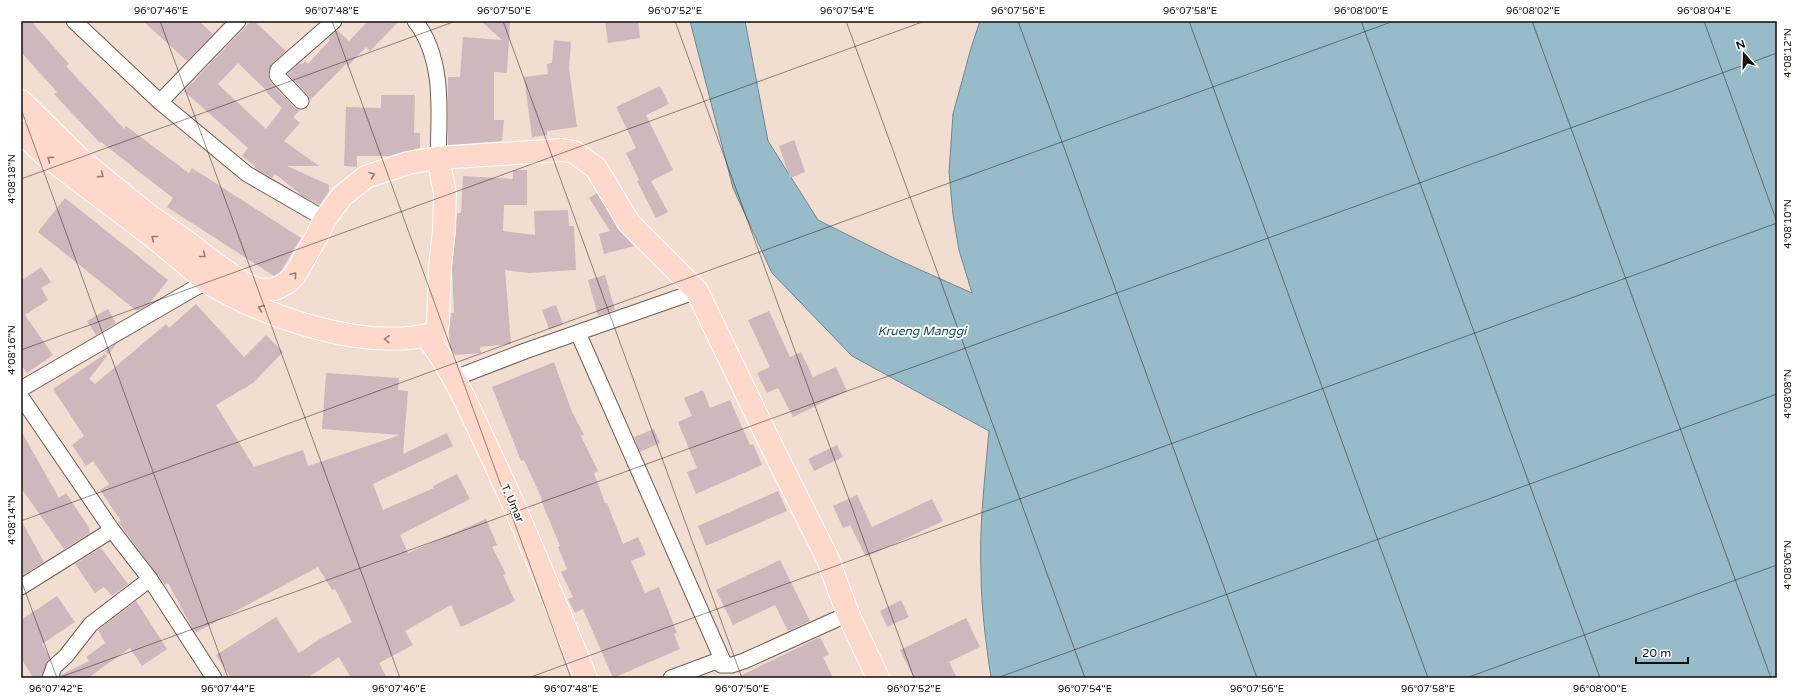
<svg xmlns="http://www.w3.org/2000/svg" width="1798" height="699" font-family="'Varela Round',sans-serif">
  <rect width="100%" height="100%" fill="#f1ded1"/>
  <path fill="#97bbc8" stroke="#6f878e" d="M 690,21 L 745,21 L 768,141 L 818,220 L 896,259 L 972,293 L 959,250 L 953,215 L 949,172 L 953,114 L 971,48 L 980,21 L 1777,21 L 1777,678 L 991,678 C 986,643 981,607 981,572 C 979,525 985,478 989,431 L 852,356 L 772,273 L 733,188 Z"/>
  <g fill="#cfb7be" fill-rule="evenodd">
    <polygon points="21,21 31,21 69,64 66,66 124,129 126,126 189,173 192,168 301,238 281,271 274,276 167,207 173,198 101,142 100,143 54,94 57,92 21,52"/>
    <polygon points="143,21 199,21 213,34 187,61"/>
    <path d="M 251,21 L 254,21 L 286,51 L 272,64 L 268,74 L 268,77 L 273,85 L 294,107 L 300,110 L 293,117 L 300,123 L 284,141 L 319,166 L 287,166 L 329,185 L 329,191 L 320,205 L 304,197 L 275,174 L 272,178 L 254,168 L 255,166 L 242,156 L 248,148 L 184,91 ZM 238,63 L 267,91 L 266,92 L 282,108 L 266,129 L 218,84 Z"/>
    <polygon points="368,21 399,21 370,51 366,47 347,67 347,63 310,100 308,95 287,74 299,63 301,65 305,61 308,64 330,40 328,38 337,30 349,41"/>
    <polygon points="481,21 510,21 507,73 494,72 494,120 504,120 502,141 448,145 448,77 460,77 463,37 502,40"/>
    <polygon points="605,21 638,21 640,38 608,43"/>
    <polygon points="554,40 571,42 569,68 577,127 547,131 547,135 532,137 524,77 548,74 547,64 552,63"/>
    <polygon points="660,86 669,104 646,115 673,170 651,181 668,212 656,218 637,181 639,180 626,153 636,148 616,107"/>
    <polygon points="381,95 415,95 414,133 420,133 420,148 389,156 357,156 357,167 344,166 346,107 381,108"/>
    <polygon points="794,140 805,172 790,178 779,146"/>
    <polygon points="513,170 527,170 527,205 504,205 503,231 535,235 534,211 568,210 569,226 574,226 576,270 529,273 505,270 511,344 480,347 481,353 455,355 450,348 449,330 451,313 454,313 452,267 457,213 461,213 463,176 513,179"/>
    <polygon points="597,193 618,229 634,246 604,254 599,234 610,231 589,198"/>
    <polygon points="65,198 168,280 149,304 137,311 38,232"/>
    <polygon points="41,267 51,282 41,288 48,300 25,315 53,355 27,373 21,365 21,281"/>
    <polygon points="605,275 615,310 598,316 588,280"/>
    <polygon points="196,304 244,357 266,335 283,352 253,383 216,405 254,467 303,450 308,466 400,435 322,429 326,373 399,378 398,390 408,391 403,454 447,433 453,446 373,484 383,510 434,488 433,486 457,474 470,499 400,535 408,553 486,519 497,545 492,547 506,574 503,575 515,601 461,627 451,605 405,631 413,645 379,663 387,678 351,678 339,657 307,678 231,678 216,655 276,617 299,653 320,639 352,622 335,589 332,590 318,567 195,633 168,583 165,585 118,522 121,521 100,490 109,484 93,461 86,466 72,445 84,436 53,389 105,354 107,356 89,379 95,384 166,324 169,328"/>
    <polygon points="556,305 563,324 549,329 542,310"/>
    <polygon points="108,309 116,323 96,335 87,321"/>
    <polygon points="769,311 790,357 801,352 813,377 836,367 847,391 793,417 778,388 767,393 757,373 770,367 748,320"/>
    <polygon points="117,343 108,355 105,351"/>
    <polygon points="554,362 572,412 584,435 581,436 598,471 594,473 605,503 607,503 623,544 638,537 646,555 631,561 645,593 659,587 677,633 674,634 680,649 613,678 583,609 575,613 568,599 573,597 561,572 567,569 558,547 560,546 541,500 542,499 524,460 521,461 492,387"/>
    <polygon points="703,390 710,408 730,400 750,445 753,444 762,465 696,494 687,472 697,468 678,422 692,416 684,398"/>
    <polygon points="654,429 660,443 640,452 634,437"/>
    <polygon points="21,431 59,498 66,493 90,529 89,530 90,533 64,549 21,488"/>
    <polygon points="837,445 843,457 814,471 808,459"/>
    <polygon points="778,491 787,511 706,546 698,526"/>
    <polygon points="857,495 872,527 932,499 943,521 866,557 850,525 843,528 833,506"/>
    <polygon points="21,520 44,562 21,576"/>
    <polygon points="101,548 128,584 112,596 104,587 95,593 75,564"/>
    <polygon points="780,560 810,621 788,631 775,605 733,625 716,590"/>
    <polygon points="57,596 75,622 42,644 50,658 46,664 41,678 33,678 21,658 21,620"/>
    <polygon points="901,600 909,617 887,627 880,611"/>
    <polygon points="136,601 167,649 142,666 130,648 88,678 60,678 61,675 89,661 86,657 105,643 98,630"/>
    <polygon points="966,618 980,647 949,662 957,678 914,678 900,650"/>
    <polygon points="820,637 829,655 823,657 833,678 736,678"/>
  </g>
  <g fill="none" stroke-linecap="round" stroke-linejoin="round">
    <g stroke="#6f5e53" stroke-width="17">
      <g id="minor">
        <polyline points="74,21 160,102 247,174 325,219"/>
        <path d="M 415,21 C 445,59 439,113 438,158"/>
        <polyline points="301,101 280,79 277,75 278,70 334,21"/>
        <polyline points="160,102 238,21"/>
        <polyline points="578,333 722,659"/>
        <polyline points="455,378 525,351 697,291"/>
        <polyline points="21,389 193,289 207,282"/>
        <polyline points="21,397 112,530 150,579 214,678"/>
        <polyline points="21,587 112,530"/>
        <polyline points="50,678 54,667 66,656 91,624 150,579"/>
        <polyline points="671,678 722,659 721,665 732,665 744,661 848,614"/>
      </g>
    </g>
    <g stroke="#fff" stroke-width="24">
      <g id="primary">
        <polyline points="21,101 81,160 146,213 187,242 214,263 245,284 260,290 275,289 287,283 295,275 317,236 325,219 342,196 366,177 408,163 438,158 562,150 574,152 596,168 629,223 697,291 774,451 827,557 848,614 878,678"/>
        <path d="M 21,132 L 45,155 L 156,239 L 207,282 C 266,317 367,353 435,333 L 438,323 L 440,266 L 444,231 L 445,193 L 438,158"/>
        <path d="M 426,336 C 453,370 470,410 488,449 C 524,524 554,601 586,678"/>
      </g>
    </g>
    <use href="#minor" stroke="#fff" stroke-width="15"/>
    <use href="#primary" stroke="#fed9cb" stroke-width="22"/>
  </g>
  <defs><path id="oneway-chevron" d="M-2-3.5L2.5 0L-2 3.5" fill="none" stroke-width="1.6" stroke-linecap="round" stroke-linejoin="round"/></defs>
  <g stroke="#947d73">
    <use href="#oneway-chevron" transform="translate(50 159) rotate(-143)"/>
    <use href="#oneway-chevron" transform="translate(101 175) rotate(37)"/>
    <use href="#oneway-chevron" transform="translate(372 175) rotate(-21)"/>
    <use href="#oneway-chevron" transform="translate(154 238) rotate(-142)"/>
    <use href="#oneway-chevron" transform="translate(203 255) rotate(39)"/>
    <use href="#oneway-chevron" transform="translate(294 275) rotate(-50)"/>
    <use href="#oneway-chevron" transform="translate(261 308) rotate(-158)"/>
    <use href="#oneway-chevron" transform="translate(387 339) rotate(-176)"/>
  </g>
  <path fill="none" stroke="#130d08" stroke-width="1" stroke-opacity="0.45" d="M 160,21 L 400,678M 332,21 L 571,678M 503,21 L 742,678M 675,21 L 914,678M 846,21 L 1085,678M 1018,21 L 1257,678M 1189,21 L 1428,678M 1361,21 L 1600,678M 1532,21 L 1771,678M 1704,21 L 1777,222M 21,109 L 228,678M 21,179 L 456,21M 21,350 L 925,21M 21,521 L 1394,21M 21,580 L 57,678M 58,678 L 1777,53M 528,678 L 1777,223M 997,678 L 1777,394M 1466,678 L 1777,565"/>
  <g text-anchor="middle" stroke-width="4" stroke-linejoin="round" paint-order="stroke">
    <g font-size="11" fill="#130d08" stroke="#fff">
      <text transform="translate(513 503) rotate(66)" y="4">T. Umar</text>
    </g>
    <g font-size="12" font-style="italic" fill="#144857" stroke="#fff">
      <text x="922" y="335">Krueng Manggi</text>
    </g>
  </g>
  <rect width="1798" height="699" fill="none" stroke="#ffffff" stroke-width="44"/>
  <g transform="translate(1744 54) rotate(340)" stroke="#ffffff" stroke-width="3" paint-order="stroke">
  <path d="M0-3L7 15L0 10L-7 15Z" fill="#130d08"/>
  <text y="-6" font-size="11" font-weight="bold" text-anchor="middle" fill="#130d08">N</text>
  </g>
  <path d="M1636 657v6h52v-6" fill="none" stroke="#130d08" stroke-width="2"/>
  <text x="1642" y="657" font-size="12" fill="#130d08" stroke="#ffffff" stroke-width="3" paint-order="stroke">20 m</text>
  <rect x="22" y="22" width="1754" height="655" fill="none" stroke="#130d08" stroke-width="1.5"/>
  <g font-size="10" text-anchor="middle" fill="#130d08">
    <text x="161" y="14">96°07'46"E</text>
    <text x="332" y="14">96°07'48"E</text>
    <text x="504" y="14">96°07'50"E</text>
    <text x="675" y="14">96°07'52"E</text>
    <text x="847" y="14">96°07'54"E</text>
    <text x="1018" y="14">96°07'56"E</text>
    <text x="1190" y="14">96°07'58"E</text>
    <text x="1361" y="14">96°08'00"E</text>
    <text x="1533" y="14">96°08'02"E</text>
    <text x="1704" y="14">96°08'04"E</text>
    <text transform="translate(1787 53) rotate(-90)" y="4">4°08'12"N</text>
    <text transform="translate(11 179) rotate(-90)" y="4">4°08'18"N</text>
    <text transform="translate(1787 224) rotate(-90)" y="4">4°08'10"N</text>
    <text transform="translate(11 350) rotate(-90)" y="4">4°08'16"N</text>
    <text transform="translate(1787 394) rotate(-90)" y="4">4°08'08"N</text>
    <text transform="translate(11 520) rotate(-90)" y="4">4°08'14"N</text>
    <text transform="translate(1787 565) rotate(-90)" y="4">4°08'06"N</text>
    <text x="56" y="692">96°07'42"E</text>
    <text x="228" y="692">96°07'44"E</text>
    <text x="399" y="692">96°07'46"E</text>
    <text x="571" y="692">96°07'48"E</text>
    <text x="742" y="692">96°07'50"E</text>
    <text x="914" y="692">96°07'52"E</text>
    <text x="1085" y="692">96°07'54"E</text>
    <text x="1257" y="692">96°07'56"E</text>
    <text x="1428" y="692">96°07'58"E</text>
    <text x="1600" y="692">96°08'00"E</text>
  </g>
</svg>
